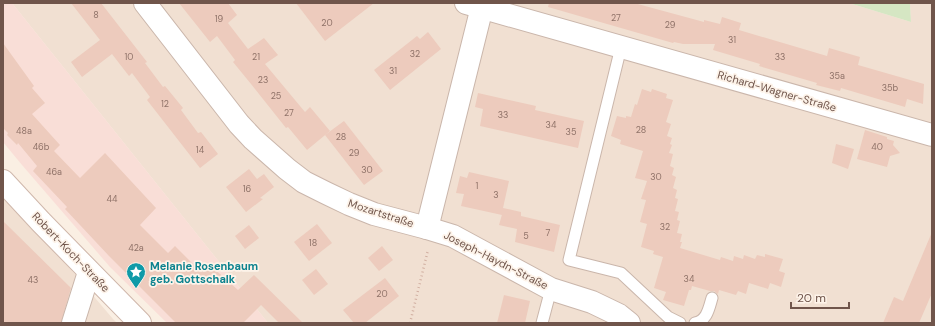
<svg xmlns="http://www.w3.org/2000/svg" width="935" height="326" font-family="'DM Sans',sans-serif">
  <rect width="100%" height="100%" fill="#faefe3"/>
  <g fill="#f1e0d2">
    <polygon points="12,3 849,3 911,22 910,3 932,3 932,323 268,323"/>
    <polygon points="3,190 113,319 117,323 3,323"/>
  </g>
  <polygon fill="#f9ded7" points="3,3 12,3 268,323 167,323 110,267 22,165 3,142"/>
  <polygon fill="#d5e6c3" points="849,3 910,3 911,22"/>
  <g fill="#edcbbd">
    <polygon points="71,3 101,3 147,62 145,63 163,87 165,86 183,108 181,110 198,133 201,132 218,154 200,168 147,100 150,97 132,73 129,76 112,54 82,77 71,62 100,40"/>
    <polygon points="179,3 228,3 237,15 228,23 248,49 264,38 278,55 265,64 305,112 310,107 330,131 307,150 288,127 286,128 251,84 233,62 235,60 217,36 210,42"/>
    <polygon points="296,3 374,3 325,41"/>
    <polygon points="549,3 634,3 704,22 704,20 720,24 722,17 741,23 739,30 749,33 827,56 829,48 860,57 858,65 924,84 923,104 907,99 905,107 841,88 840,91 816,85 817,83 759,66 760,64 713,50 715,44 683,44 674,42 673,43 548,7"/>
    <polygon points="428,32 441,49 390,90 374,70 417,36 420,39"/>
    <polygon points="3,43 34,86 32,88 45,103 32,114 60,145 54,151 80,178 105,153 156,208 140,225 168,253 175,246 195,266 198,264 205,270 210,265 238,290 254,275 303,323 279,323 261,305 243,323 176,323 109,256 65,209 67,207 33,171 37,166 18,143 17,145 7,135 8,133 3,128"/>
    <polygon points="642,89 651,92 652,89 667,94 666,98 673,100 666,122 671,124 667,136 672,138 670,144 672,145 669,153 673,154 670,166 674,168 672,175 676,177 673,188 677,190 675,198 678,199 675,211 679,212 677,220 680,221 677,233 682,234 680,242 682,242 680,248 720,260 721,257 733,261 734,256 743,259 744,255 755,259 757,255 765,257 765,254 783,259 779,271 785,273 781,287 770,283 768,289 749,283 746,294 738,291 736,295 719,290 718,294 714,291 710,291 692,286 691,290 689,290 684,306 663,300 666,292 654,288 663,257 653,254 654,251 641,247 647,224 640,222 646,200 641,199 647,181 635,178 643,151 620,144 621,140 611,136 617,116 626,118 626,116 631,117 635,104 637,105"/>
    <polygon points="478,93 536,106 535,110 584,121 578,148 480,126 483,109 475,107"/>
    <polygon points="344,121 383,171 364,185 325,135"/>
    <polygon points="865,130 887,137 887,139 894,141 893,145 900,153 890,156 887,167 857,159"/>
    <polygon points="836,144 854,149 848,169 832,163"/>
    <polygon points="249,169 257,179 264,174 274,187 260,198 263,199 246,212 226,187"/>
    <polygon points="469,172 509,181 503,208 521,212 521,216 560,225 554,252 515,242 517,229 499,225 503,211 502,215 461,206 464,194 456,193 460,176 467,178"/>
    <polygon points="3,221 71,288 61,323 3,323"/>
    <polygon points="317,224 332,243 309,261 294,242"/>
    <polygon points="249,225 259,238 245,249 235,236"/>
    <polygon points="932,232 932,293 919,323 883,323 894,297 903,301"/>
    <polygon points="382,246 393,260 379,271 368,258"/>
    <polygon points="316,269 328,284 314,295 302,280"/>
    <polygon points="385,278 399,296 365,323 354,323 343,310"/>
    <polygon points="504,295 530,301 525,323 497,323"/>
  </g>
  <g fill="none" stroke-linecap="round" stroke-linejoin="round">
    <g stroke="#cab6ab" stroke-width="13">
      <g id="lane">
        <polyline points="621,47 569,260 621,273 668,317 680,323"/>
        <polyline points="542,323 551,289"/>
        <path d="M 695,323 C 707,321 709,308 712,298"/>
      </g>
    </g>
    <g stroke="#cab6ab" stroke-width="24">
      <g id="street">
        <polyline points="145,3 239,124 253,139 287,169 304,182 326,193 349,204 374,214 427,228 453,236 551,289 592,302 619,315 629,323"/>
        <polyline points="466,3 932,135"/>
        <polyline points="427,228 482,7"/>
        <polyline points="73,323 89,272"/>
      </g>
    </g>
    <g stroke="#cfb7ab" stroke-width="24">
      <polyline id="secondary" points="3,181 41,222 140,323"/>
    </g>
    <polyline stroke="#d1afa1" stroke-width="2.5" stroke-dasharray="1 3" stroke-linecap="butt" points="410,323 428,250"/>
    <use href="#lane" stroke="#fff" stroke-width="11"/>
    <use href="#street" stroke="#fff" stroke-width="22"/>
    <use href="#secondary" stroke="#fff" stroke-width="22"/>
  </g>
  <defs>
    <g id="sight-pin" transform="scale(1)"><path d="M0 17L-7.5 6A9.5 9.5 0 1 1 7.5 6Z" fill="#0f9aa8" stroke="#fdf3e9"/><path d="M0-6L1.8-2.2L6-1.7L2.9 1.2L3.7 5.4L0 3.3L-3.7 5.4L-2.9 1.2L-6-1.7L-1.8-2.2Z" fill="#fff"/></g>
  </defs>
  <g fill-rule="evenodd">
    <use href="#sight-pin" x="136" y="272"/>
  </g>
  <g text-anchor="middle" stroke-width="3.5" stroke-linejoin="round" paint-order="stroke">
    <g font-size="9" fill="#8f7268">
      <text x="96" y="18">8</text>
      <text x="616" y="21">27</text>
      <text x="219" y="22">19</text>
      <text x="327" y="26">20</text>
      <text x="670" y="28">29</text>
      <text x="732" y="43">31</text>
      <text x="415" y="57">32</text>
      <text x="129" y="60">10</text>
      <text x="256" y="60">21</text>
      <text x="780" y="60">33</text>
      <text x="393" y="74">31</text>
      <text x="837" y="79">35a</text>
      <text x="263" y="83">23</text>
      <text x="890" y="91">35b</text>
      <text x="276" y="99">25</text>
      <text x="165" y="107">12</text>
      <text x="289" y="116">27</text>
      <text x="503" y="118">33</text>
      <text x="551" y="128">34</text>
      <text x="641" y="133">28</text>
      <text x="24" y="134">48a</text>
      <text x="571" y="135">35</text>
      <text x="341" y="140">28</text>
      <text x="41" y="150">46b</text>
      <text x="877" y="150">40</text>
      <text x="200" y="153">14</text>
      <text x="354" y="156">29</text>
      <text x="367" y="173">30</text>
      <text x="54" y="175">46a</text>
      <text x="656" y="180">30</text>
      <text x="477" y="189">1</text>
      <text x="247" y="192">16</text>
      <text x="496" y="198">3</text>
      <text x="112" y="202">44</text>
      <text x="665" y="230">32</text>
      <text x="548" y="236">7</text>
      <text x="526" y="239">5</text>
      <text x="313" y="246">18</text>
      <text x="136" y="251">42a</text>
      <text x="689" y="282">34</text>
      <text x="33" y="283">43</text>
      <text x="382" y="297">20</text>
    </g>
    <g font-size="11" fill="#70554b" stroke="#fdf3e9">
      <text transform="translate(777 91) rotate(16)" y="4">Richard-Wagner-Straße</text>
      <text transform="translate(381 213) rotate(18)" y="4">Mozartstraße</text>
      <text transform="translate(71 252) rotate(46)" y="4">Robert-Koch-Straße</text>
      <text transform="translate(496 260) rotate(27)" y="4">Joseph-Haydn-Straße</text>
    </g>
    <g font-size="11" font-weight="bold" fill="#0d838f" stroke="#fdf3e9" text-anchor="start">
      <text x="150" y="270">Melanie Rosenbaum<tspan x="150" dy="13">geb. Gottschalk</tspan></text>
    </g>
  </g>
  <rect width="935" height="326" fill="none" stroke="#70554b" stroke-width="8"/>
  <path d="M791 302v6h58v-6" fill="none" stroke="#70554b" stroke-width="2"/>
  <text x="797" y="302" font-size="12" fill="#70554b" stroke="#fdf3e9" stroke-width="3" paint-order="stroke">20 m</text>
</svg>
